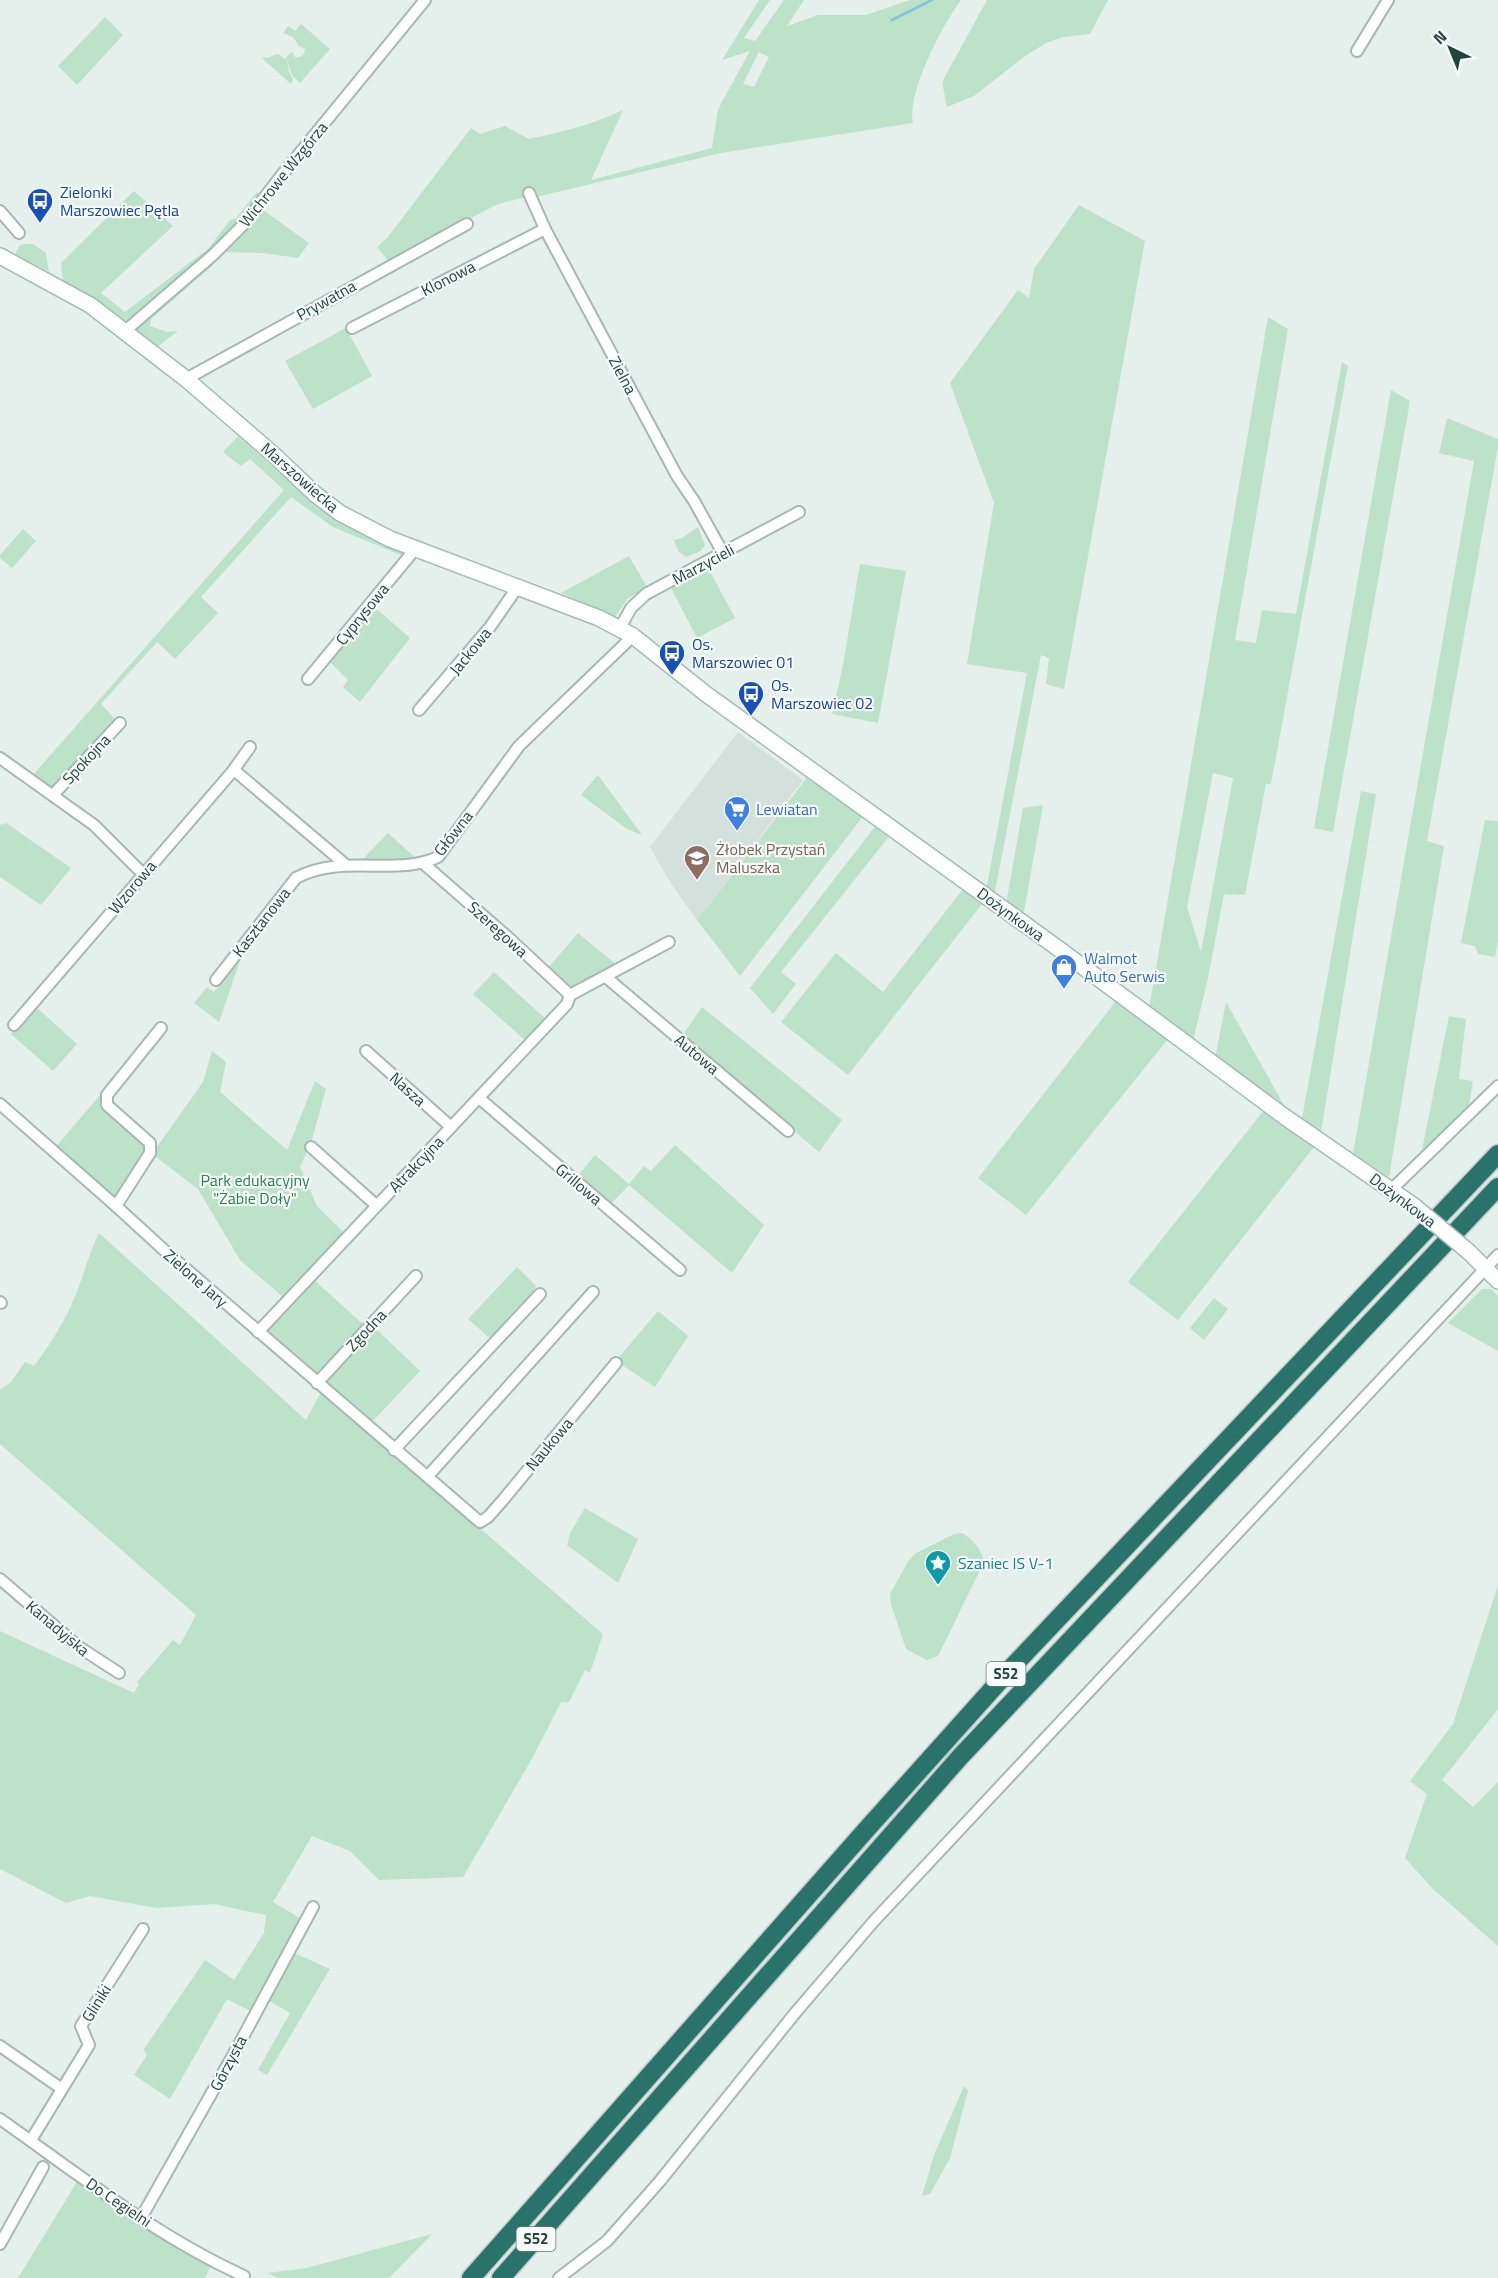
<svg xmlns="http://www.w3.org/2000/svg" width="1498" height="2278" font-family="'Titillium Web',sans-serif">
  <rect width="100%" height="100%" fill="#e5efec"/>
  <polygon fill="#d3e0db" points="738,732 803,780 697,920 670,882 650,847"/>
  <g fill="#bce2ca" fill-rule="evenodd">
    <path d="M 759,0 L 770,0 L 744,38 L 755,41 L 784,0 L 804,0 L 787,26 L 818,15 L 866,15 L 910,0 L 961,0 C 943,24 906,94 913,123 L 721,153 L 536,197 L 535,195 L 498,204 L 388,261 L 377,247 L 388,237 L 471,128 L 480,134 L 505,126 L 529,139 C 562,132 594,124 623,110 L 591,180 L 712,148 L 718,109 L 750,51 L 722,60 ZM 759,52 L 769,57 L 754,87 L 743,84 Z"/>
    <polygon points="987,0 1108,0 1090,34 1063,37 1046,43 1025,56 974,96 947,107 942,82"/>
    <polygon points="105,17 123,35 77,85 58,66"/>
    <polygon points="301,24 330,49 300,83 292,75 286,57 292,52 295,57 300,57 304,54 305,49 299,46 293,37 283,33 288,26 295,31"/>
    <polygon points="278,54 287,60 289,72 293,79 291,84 261,57 267,58"/>
    <polygon points="134,191 173,226 101,293 125,312 209,248 230,220 236,218 257,192 261,195 229,234 125,322 63,281 61,263"/>
    <polygon points="1079,205 1145,241 1064,689 1046,684 1049,658 1041,655 994,896 986,890 1027,673 967,664 994,503 950,383 1018,290 1029,298 1034,269"/>
    <polygon points="259,207 309,243 298,258 263,253 220,252 212,266 151,319 150,326 167,332 178,331 157,347 133,327"/>
    <polygon points="24,244 33,244 46,253 49,272 15,254 19,246"/>
    <path d="M 1268,317 L 1288,329 L 1235,640 L 1256,643 L 1262,610 L 1296,614 L 1342,362 L 1348,366 L 1271,784 L 1266,784 L 1245,895 L 1224,894 L 1208,978 L 1193,1041 L 1149,1009 ZM 1213,773 L 1233,778 L 1201,952 L 1187,907 Z"/>
    <polygon points="346,328 372,376 313,409 285,361"/>
    <polygon points="1391,390 1410,401 1333,832 1314,828"/>
    <polygon points="1447,418 1498,439 1498,447 1427,841 1444,846 1389,1177 1353,1154 1474,461 1439,453"/>
    <polygon points="238,436 314,503 338,520 403,550 403,556 333,527 291,497 201,597 218,613 175,659 157,642 101,704 117,721 52,790 32,776 284,490 250,459 241,466 223,452"/>
    <polygon points="698,527 705,545 701,551 686,557 678,551 674,540 682,538"/>
    <polygon points="23,529 36,541 12,568 0,558 0,555"/>
    <polygon points="629,556 647,587 627,599 615,617 561,593"/>
    <polygon points="860,564 906,571 878,723 832,714 843,665"/>
    <polygon points="707,566 735,618 697,638 671,588"/>
    <polygon points="373,606 410,638 360,702 343,687 348,680 329,661"/>
    <polygon points="598,775 642,835 627,829 581,795"/>
    <polygon points="809,775 864,815 740,976 697,920"/>
    <polygon points="1361,791 1376,794 1321,1132 1302,1119"/>
    <polygon points="1043,805 1023,917 1006,904 1023,808"/>
    <polygon points="1485,820 1498,821 1498,942 1495,957 1478,954 1475,946 1461,943"/>
    <polygon points="6,823 71,868 41,905 0,877 0,825"/>
    <polygon points="877,824 891,834 781,972 796,984 773,1014 750,988"/>
    <polygon points="388,833 419,861 361,861"/>
    <polygon points="963,889 982,904 848,1075 781,1022 836,953 883,992"/>
    <polygon points="578,933 618,966 572,991 548,968"/>
    <polygon points="240,961 219,1022 194,1003 207,987 214,992"/>
    <polygon points="494,972 547,1020 527,1042 473,994"/>
    <polygon points="1116,1001 1168,1039 1026,1215 978,1178"/>
    <polygon points="1226,1002 1285,1107 1215,1059"/>
    <polygon points="36,1007 77,1044 53,1071 11,1034"/>
    <polygon points="702,1007 842,1120 819,1152 682,1036"/>
    <polygon points="1449,1016 1466,1019 1459,1079 1473,1081 1469,1107 1422,1150"/>
    <polygon points="212,1051 226,1062 220,1092 287,1150 315,1081 326,1089 311,1143 300,1167 317,1206 345,1234 283,1297 240,1260 198,1189 152,1154 203,1082"/>
    <path d="M 100,1095 C 106,1121 141,1128 147,1153 L 116,1199 L 111,1198 L 54,1149 Z"/>
    <polygon points="1264,1110 1314,1147 1178,1320 1128,1282"/>
    <polygon points="675,1145 764,1225 732,1273 629,1185 609,1206 576,1178 595,1155 629,1184 644,1166 651,1171"/>
    <path d="M 99,1233 L 306,1420 L 321,1392 L 603,1634 L 590,1673 L 585,1670 L 569,1702 L 561,1702 L 533,1757 L 463,1877 L 379,1880 L 350,1851 L 312,1836 L 273,1902 L 303,1920 L 252,2012 L 227,1999 L 170,2099 L 134,2075 L 147,2055 L 144,2049 L 205,1960 L 234,1980 L 264,1933 L 266,1915 L 214,1904 L 157,1908 L 90,1896 L 66,1903 L 0,1869 L 0,1631 L 134,1693 L 139,1684 L 137,1682 L 173,1640 L 180,1645 L 196,1615 L 0,1444 L 0,1390 L 11,1382 L 25,1362 L 34,1366 C 52,1342 67,1318 78,1289 C 85,1270 90,1251 99,1233 Z"/>
    <polygon points="517,1267 536,1286 530,1297 492,1340 468,1319"/>
    <polygon points="313,1279 364,1325 314,1376 264,1331"/>
    <polygon points="1482,1289 1491,1289 1498,1296 1498,1351 1448,1323"/>
    <polygon points="1214,1298 1228,1309 1204,1340 1190,1328"/>
    <polygon points="658,1311 688,1336 655,1387 616,1361"/>
    <polygon points="373,1326 420,1371 371,1423 328,1383 330,1375"/>
    <polygon points="585,1508 638,1539 618,1583 567,1545 570,1533"/>
    <path d="M 962,1533 C 973,1539 982,1550 984,1562 L 938,1656 L 927,1660 L 906,1649 L 891,1604 L 890,1594 L 909,1560 L 916,1553 L 954,1534 Z"/>
    <polygon points="1498,1585 1498,1709 1442,1780 1473,1807 1498,1782 1498,1946 1433,1889 1405,1858 1427,1794 1410,1781 1453,1724"/>
    <polygon points="292,1952 330,1969 267,2075 258,2070 290,2013 266,1999"/>
    <polygon points="964,2086 968,2091 950,2158 930,2194 922,2196 934,2155"/>
    <polygon points="80,2177 126,2215 210,2267 205,2278 18,2278"/>
    <polygon points="432,2234 389,2278 279,2278 267,2273 307,2268"/>
  </g>
  <g fill="none" stroke-linecap="round" stroke-linejoin="round">
    <polyline stroke="#88c4d9" stroke-width="3" points="892,20 932,0"/>
    <g stroke="#a7b8b4" stroke-width="14">
      <g id="street">
        <polyline points="1357,51 1388,0"/>
        <polyline points="529,193 545,229 677,476 694,501 723,553"/>
        <polyline points="0,211 19,233"/>
        <polyline points="352,328 545,229"/>
        <polyline points="125,331 213,255 244,224 281,176 425,0"/>
        <polyline points="186,379 467,224"/>
        <polyline points="620,628 631,608 646,594 799,512"/>
        <polyline points="308,679 416,548"/>
        <polyline points="419,710 490,627 517,588"/>
        <polyline points="0,758 94,825 143,874"/>
        <polyline points="234,770 346,865"/>
        <polyline points="53,795 120,723"/>
        <polyline points="424,864 511,940 570,995"/>
        <polyline points="607,978 788,1131"/>
        <path d="M 216,980 L 296,878 C 342,853 396,877 438,857 L 519,746 L 633,636"/>
        <polyline points="570,995 669,942"/>
        <polyline points="14,1025 232,772 250,747"/>
        <polyline points="366,1051 451,1127"/>
        <polyline points="479,1098 680,1270"/>
        <polyline points="0,1104 116,1206 164,1250 480,1522 488,1517 503,1500 616,1363"/>
        <polyline points="311,1147 376,1205"/>
        <polyline points="1391,1190 1498,1086"/>
        <polyline points="116,1206 150,1153 150,1143 107,1105 107,1095 161,1028"/>
        <polyline points="0,1302 1,1303"/>
        <polyline points="258,1332 567,1004 570,995"/>
        <polyline points="317,1383 416,1276"/>
        <polyline points="394,1450 540,1294"/>
        <polyline points="428,1476 593,1292"/>
        <polyline points="0,1579 79,1647 119,1673"/>
        <polyline points="0,2046 62,2089"/>
        <path d="M 0,2119 C 78,2174 156,2236 244,2276"/>
        <polyline points="31,2140 89,2045 81,2026 143,1929"/>
        <polyline points="141,2218 236,2050 313,1907"/>
        <polyline points="0,2244 43,2167"/>
        <polyline points="559,2278 607,2241 660,2181 796,2012 874,1921 1498,1255"/>
      </g>
    </g>
    <g stroke="#a2bcb6" stroke-width="18">
      <g id="secondary">
        <polyline points="0,256 90,305 186,379 274,455 315,494 340,513 390,539 599,618 633,636 706,694 1059,949 1285,1117 1414,1206"/>
        <polyline points="1469,1252 1498,1281"/>
      </g>
    </g>
    <g stroke="#c1cbc9" stroke-width="21">
      <g id="highway">
        <polyline points="471,2278 866,1830 1013,1666 1498,1154"/>
        <polyline points="501,2278 960,1757 1498,1187"/>
      </g>
    </g>
    <use href="#street" stroke="#fff" stroke-width="10"/>
    <use href="#secondary" stroke="#fff" stroke-width="15"/>
    <use href="#highway" stroke="#2a736b" stroke-width="18"/>
    <g stroke="#a2bcb6" stroke-width="18" stroke-linecap="butt">
      <polyline id="secondary-bridge" points="1414,1206 1469,1252"/>
    </g>
    <use href="#secondary-bridge" stroke="#fff" stroke-width="15"/>
  </g>
  <defs>
    <g id="bus-pin" transform="scale(1.35)"><path d="M0 17L-7.5 6A9.5 9.5 0 1 1 7.5 6Z" fill="#1a4fb4" stroke="#f6fbf9"/><path d="M-5-6H5V4H4V6H2V4H-2V6H-4V4H-5ZM-3.5-4V0h7V-4ZM-3.5 1.2v1.5H-2V1.2ZM2 1.2v1.5H3.5V1.2Z" fill="#fff"/></g>
    <g id="supermarket-pin" transform="scale(1.35)"><path d="M0 17L-7.5 6A9.5 9.5 0 1 1 7.5 6Z" fill="#3f7fe0" stroke="#f6fbf9"/><path d="M-6-5.5h2.5l.6 2H6L4.5 2H-2.5L-4.4-4H-6ZM-1.5 3.2a1.3 1.3 0 1 0 .1 0ZM3 3.2a1.3 1.3 0 1 0 .1 0Z" fill="#fff"/></g>
    <g id="school-pin" transform="scale(1.35)"><path d="M0 17L-7.5 6A9.5 9.5 0 1 1 7.5 6Z" fill="#8d6e63" stroke="#f6fbf9"/><path d="M0-5L7-2L0 1L-7-2ZM-4 1L0 2.5L4 1V4Q0 6-4 4Z" fill="#fff"/></g>
    <g id="shop-pin" transform="scale(1.35)"><path d="M0 17L-7.5 6A9.5 9.5 0 1 1 7.5 6Z" fill="#3f7fe0" stroke="#f6fbf9"/><path d="M-5-2.5h2.3a2.7 3.5 0 0 1 5.4 0H5L5.5 6h-11ZM-1.5-2.5h3a1.5 2.3 0 0 0-3 0Z" fill="#fff"/></g>
    <g id="sight-pin" transform="scale(1.35)"><path d="M0 17L-7.5 6A9.5 9.5 0 1 1 7.5 6Z" fill="#0f9aa8" stroke="#f6fbf9"/><path d="M0-6L1.8-2.2L6-1.7L2.9 1.2L3.7 5.4L0 3.3L-3.7 5.4L-2.9 1.2L-6-1.7L-1.8-2.2Z" fill="#fff"/></g>
  </defs>
  <g fill-rule="evenodd">
    <use href="#bus-pin" x="40" y="201"/>
    <use href="#bus-pin" x="672" y="653"/>
    <use href="#bus-pin" x="751" y="694"/>
    <use href="#supermarket-pin" x="737" y="809"/>
    <use href="#school-pin" x="697" y="858"/>
    <use href="#shop-pin" x="1064" y="967"/>
    <use href="#sight-pin" x="938" y="1563"/>
  </g>
  <g text-anchor="middle" stroke-width="4.5" stroke-linejoin="round" paint-order="stroke">
    <g fill="#f6fbf9" stroke="#627b76" stroke-width="1.5">
      <rect x="986.5" y="1662" width="39" height="24" rx="4.5"/>
      <rect x="516.5" y="2227" width="39" height="24" rx="4.5"/>
    </g>
    <g font-size="15" font-weight="bold" fill="#22443e">
      <text x="1006" y="1679">S52</text>
      <text x="536" y="2244">S52</text>
    </g>
    <g font-size="16" fill="#22443e" stroke="#f6fbf9">
      <text transform="translate(283 174) rotate(-51)" y="6">Wichrowe Wzgórza</text>
      <text transform="translate(448 278) rotate(-27)" y="6">Klonowa</text>
      <text transform="translate(326 300) rotate(-29)" y="6">Prywatna</text>
      <text transform="translate(623 375) rotate(62)" y="6">Zielna</text>
      <text transform="translate(300 477) rotate(41)" y="6">Marszowiecka</text>
      <text transform="translate(703 564) rotate(-28)" y="6">Marzycieli</text>
      <text transform="translate(362 614) rotate(-51)" y="6">Cyprysowa</text>
      <text transform="translate(470 651) rotate(-51)" y="6">Jackowa</text>
      <text transform="translate(86 759) rotate(-47)" y="6">Spokojna</text>
      <text transform="translate(453 833) rotate(-52)" y="6">Główna</text>
      <text transform="translate(132 887) rotate(-50)" y="6">Wzorowa</text>
      <text transform="translate(1011 914) rotate(36)" y="6">Dożynkowa</text>
      <text transform="translate(261 922) rotate(-52)" y="6">Kasztanowa</text>
      <text transform="translate(498 929) rotate(42)" y="6">Szeregowa</text>
      <text transform="translate(697 1054) rotate(40)" y="6">Autowa</text>
      <text transform="translate(408 1089) rotate(42)" y="6">Nasza</text>
      <text transform="translate(416 1164) rotate(-46)" y="6">Atrakcyjna</text>
      <text transform="translate(579 1184) rotate(40)" y="6">Grillowa</text>
      <text transform="translate(1403 1200) rotate(37)" y="6">Dożynkowa</text>
      <text transform="translate(196 1278) rotate(41)" y="6">Zielone Jary</text>
      <text transform="translate(366 1330) rotate(-47)" y="6">Zgodna</text>
      <text transform="translate(549 1444) rotate(-50)" y="6">Naukowa</text>
      <text transform="translate(58 1628) rotate(40)" y="6">Kanadyjska</text>
      <text transform="translate(96 2003) rotate(-58)" y="6">Gliniki</text>
      <text transform="translate(228 2063) rotate(-62)" y="6">Górzysta</text>
      <text transform="translate(119 2202) rotate(34)" y="6">Do Cegielni</text>
    </g>
    <g font-size="16" fill="#164399" stroke="#f6fbf9" text-anchor="start">
      <text x="60" y="198">Zielonki<tspan x="60" dy="18">Marszowiec Pętla</tspan></text>
      <text x="692" y="650">Os.<tspan x="692" dy="18">Marszowiec 01</tspan></text>
      <text x="771" y="691">Os.<tspan x="771" dy="18">Marszowiec 02</tspan></text>
    </g>
    <g font-size="16" fill="#366cbe" stroke="#f6fbf9" text-anchor="start">
      <text x="756" y="815">Lewiatan</text>
      <text x="1084" y="964">Walmot<tspan x="1084" dy="18">Auto Serwis</tspan></text>
    </g>
    <g font-size="16" fill="#785e54" stroke="#f6fbf9" text-anchor="start">
      <text x="716" y="855">Żłobek Przystań<tspan x="716" dy="18">Maluszka</tspan></text>
    </g>
    <g font-size="16" fill="#277f52" stroke="#f6fbf9">
      <text x="255" y="1186">Park edukacyjny<tspan x="255" dy="18">"Żabie Doły"</tspan></text>
    </g>
    <g font-size="16" fill="#0d838f" stroke="#f6fbf9" text-anchor="start">
      <text x="958" y="1569">Szaniec IS V-1</text>
    </g>
  </g>
  <g transform="translate(1450 48) rotate(317)" stroke="#f6fbf9" stroke-width="4.5" paint-order="stroke">
  <path d="M0-4.5L10 22L0 15L-10 22Z" fill="#22443e"/>
  <text y="-9" font-size="16" font-weight="bold" text-anchor="middle" fill="#22443e">N</text>
  </g>
</svg>
